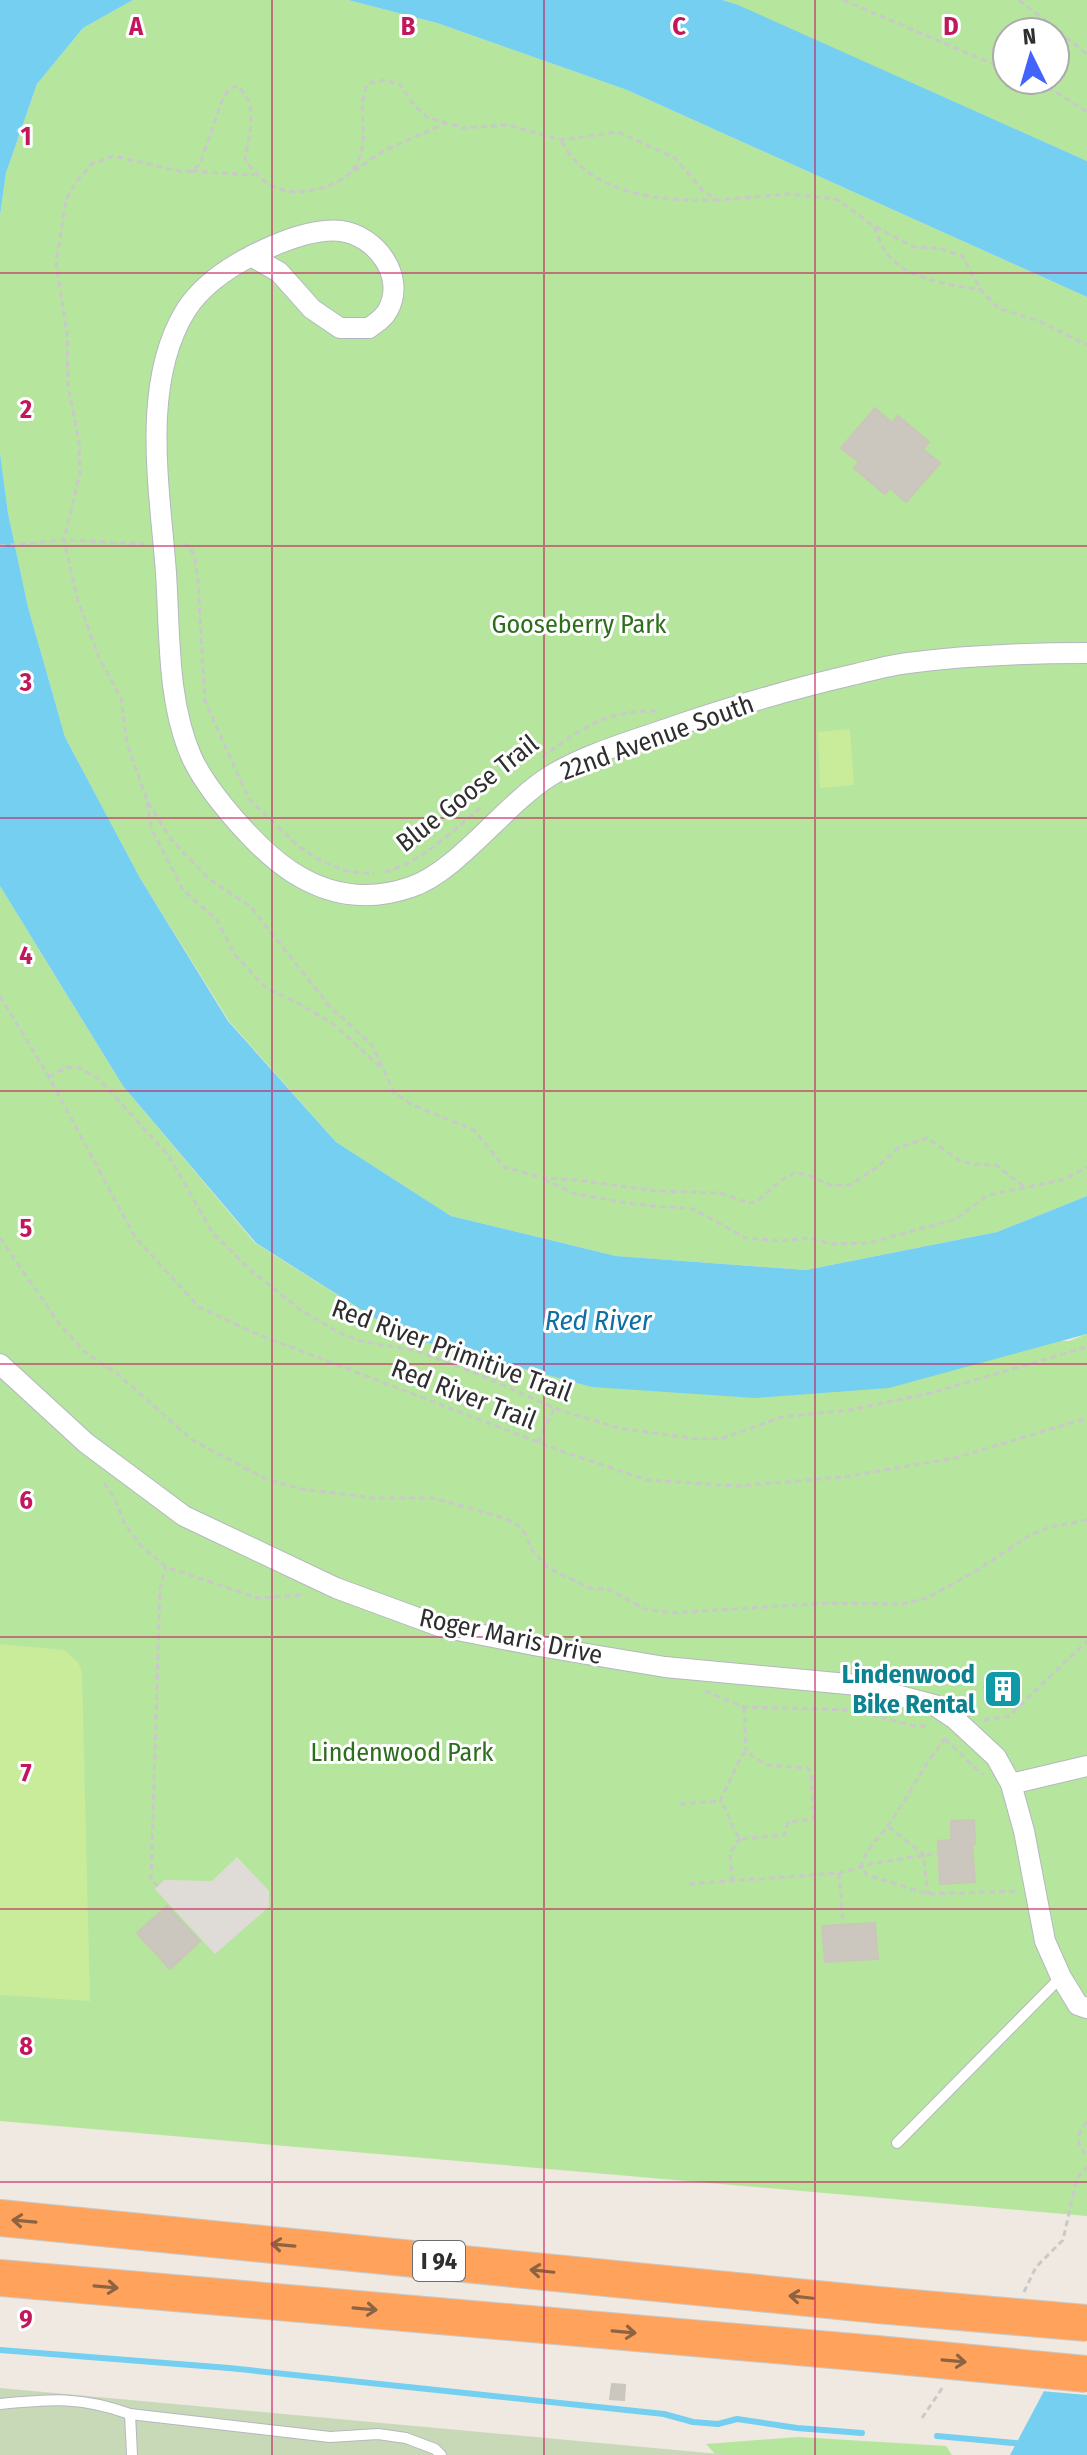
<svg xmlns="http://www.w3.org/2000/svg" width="1087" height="2455" font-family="'Fira Sans Condensed',sans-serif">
  <rect width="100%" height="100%" fill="#efe9e1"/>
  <g fill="#b6e59e" fill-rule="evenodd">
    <polygon points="133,0 348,0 437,23 627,90 1087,297 1087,1196 997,1232 806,1270 616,1256 451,1216 336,1142 229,1021 140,878 65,737 28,607 8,513 0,454 0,215 6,173 37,84 83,28"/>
    <path d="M 724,0 L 1087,0 L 1087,161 ZM 1007,32 L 1055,32 L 1055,80 L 1007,80 Z"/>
    <polygon points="0,886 123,1086 255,1243 403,1336 1069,1341 1087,1334 1087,2216 0,2121"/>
    <polygon points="798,2437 946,2446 952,2455 716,2455 706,2444"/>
  </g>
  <polygon fill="#c8d9b8" points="0,2388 730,2455 0,2455"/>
  <g fill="#c9ec9a">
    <polygon points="850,729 854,785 820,788 818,732"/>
    <polygon points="0,1644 64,1650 78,1662 82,1672 90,2001 0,1995"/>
  </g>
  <polygon fill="#dfdcd8" points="237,1857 269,1891 269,1907 215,1954 155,1889 164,1880 212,1881"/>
  <g fill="#75cff0">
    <polygon points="0,0 133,0 83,28 37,84 6,173 0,215"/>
    <polygon points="348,0 723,0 738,5 1087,161 1087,297 627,90 437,23"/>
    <polygon points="0,453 8,513 28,607 65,737 140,878 228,1021 336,1142 451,1216 616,1256 806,1270 997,1232 1087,1196 1087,1334 889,1388 755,1398 592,1387 403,1336 256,1243 123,1086 0,886"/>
    <polygon points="1087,2310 1087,2455 1010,2455"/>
  </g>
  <polygon fill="#efe9e1" points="1087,2306 1087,2395 1041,2391 1083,2308"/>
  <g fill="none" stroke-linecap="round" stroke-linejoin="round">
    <g stroke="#75cff0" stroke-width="6">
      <polyline points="0,2350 229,2368 664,2414 693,2422 718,2424 737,2419 797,2428 862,2433"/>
      <polyline points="937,2436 1025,2444"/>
    </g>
  </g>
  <g fill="#cbc7bf" stroke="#cbc5ba" stroke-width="2">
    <polygon points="875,408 892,423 898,416 929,442 923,449 940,463 906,502 890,488 885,494 854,468 859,462 841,448"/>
    <polygon points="1000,1671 1022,1691 1006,1708 984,1687"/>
    <polygon points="974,1820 975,1844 972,1844 975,1882 940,1884 938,1841 951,1840 951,1821"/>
    <polygon points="167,1906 200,1941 170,1969 137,1933"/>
    <polygon points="875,1923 878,1959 825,1962 822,1926"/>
    <polygon points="612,2384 625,2385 624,2400 610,2399"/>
  </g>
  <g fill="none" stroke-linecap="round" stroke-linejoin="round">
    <g stroke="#b4b7c1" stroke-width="12">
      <g id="lane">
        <polyline points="897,2143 1061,1977"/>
        <path d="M 0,2404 C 51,2399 81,2396 130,2414 L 330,2437 L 378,2434 L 406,2438 L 435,2449 L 441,2455"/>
        <polyline points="130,2414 132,2455"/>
      </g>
    </g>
    <g stroke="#b4b7c1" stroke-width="22">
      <g id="street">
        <path d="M 251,256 L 279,272 L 312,309 L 340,328 L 369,328 C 376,323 384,318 388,310 C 406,277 377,236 341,231 C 313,228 280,242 255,254 C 229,267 202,285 186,310 C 140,384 160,490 166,573 C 170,634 167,702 192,758 C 209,794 259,851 292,872 C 329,896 368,902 411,887 C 457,872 505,804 550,776 C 588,753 633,741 675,726 C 734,706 795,688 856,674 C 873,670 891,665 908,663 C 968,655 1027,653 1087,653"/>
        <polyline points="0,1364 86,1443 184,1516 336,1588 442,1627 539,1646 665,1667 858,1685 934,1705 955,1719 996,1757 1011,1784 1024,1831 1045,1941 1061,1977 1078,2005 1087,2008"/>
        <polyline points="1011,1784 1087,1766"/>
      </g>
    </g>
    <g stroke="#c9c9c9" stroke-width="38">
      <g id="highway">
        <polyline points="0,2218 878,2305"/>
        <polyline points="0,2278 877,2354"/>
      </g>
    </g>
    <g stroke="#c9c9c9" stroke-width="3" stroke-dasharray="6 4" stroke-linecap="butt">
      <polyline points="843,0 1007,70"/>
      <polyline points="1019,0 1087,54"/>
      <polyline points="1029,80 1057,93 1087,112"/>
      <path d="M 562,142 C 589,195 664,202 718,200"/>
      <polyline points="192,171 255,175"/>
      <polyline points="354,171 383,151 446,123"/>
      <path d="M 874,227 C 878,236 882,248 888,255 C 909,280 952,285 981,290"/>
      <polyline points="183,544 189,546 195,558 198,582 205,701 249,799 298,846 319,860 346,871 374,874"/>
      <polyline points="0,546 64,540 144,544"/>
      <path d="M 542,757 C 582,728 606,710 658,711"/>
      <polyline points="147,802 151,828 183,890 217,920 235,955 266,988 296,1002 335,1025 382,1069"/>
      <path d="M 385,872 C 422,862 451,832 480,808"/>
      <polyline points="0,996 49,1077 135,1237 199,1307 257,1334 564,1452 647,1480 737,1486 843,1477 955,1458 1087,1418"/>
      <polyline points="49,1077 67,1067 80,1068 99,1079 169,1156 212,1232 248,1268 302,1311 340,1333 361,1341 417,1351 480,1375 554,1408 618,1428 698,1439 723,1438 782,1417 850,1410 931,1393 1087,1347"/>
      <polyline points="544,1179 575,1194 633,1204 693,1209 746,1238 782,1241 808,1238 833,1244 869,1243 956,1219 988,1195 1062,1180 1087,1167"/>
      <path d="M 1023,1186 L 996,1165 L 971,1164 L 959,1160 L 927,1138 L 898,1148 L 876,1168 L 850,1185 L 830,1185 L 806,1174 L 794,1173 L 781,1180 L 758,1201 L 749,1203 L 720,1193 L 657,1191 L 577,1180 L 543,1178 L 504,1167 L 474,1130 L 412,1105 L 394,1092 L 372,1045 L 331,1008 L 250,906 L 209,879 L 170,838 L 147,800 L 127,744 L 121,698 L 100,660 L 77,598 L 64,540 L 80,473 L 79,441 L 68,386 L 67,333 L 56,264 L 66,200 L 77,181 L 92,164 L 113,156 L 179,171 L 192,171 L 200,164 L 221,103 L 228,90 L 236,86 C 260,101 249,135 245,159 C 265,190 289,198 325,187 C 334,184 345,179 351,172 C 376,142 352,107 369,83 L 385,80 L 401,85 L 413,104 L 427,117 L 463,128 L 508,125 L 561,140 L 618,132 L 675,158 L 704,192 L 718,200 L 788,194 L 827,198 L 838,200 L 874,226 L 914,247 L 939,248 L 962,256 L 981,290 L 998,308 L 1039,321 L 1087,345"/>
      <polyline points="0,1238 61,1326 86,1353 119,1375 192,1440 268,1480 302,1489 373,1498 433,1498 498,1516 515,1523 524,1532 532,1550 548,1568 590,1588 610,1590 645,1609 672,1613 828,1603 902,1604 927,1598 976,1571 1030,1535 1050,1527 1087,1520"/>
      <polyline points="538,1442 554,1409"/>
      <polyline points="104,1483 115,1499 125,1524 141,1546 166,1567 258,1598 303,1595"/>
      <polyline points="705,1691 744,1707 853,1710 914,1726 928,1726"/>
      <polyline points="744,1707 746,1751"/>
      <polyline points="984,1720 1009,1716 1087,1641"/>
      <path d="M 946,1738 C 923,1765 909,1796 889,1824 C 879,1839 865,1849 861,1867 L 867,1875 L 928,1894 L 1015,1891"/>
      <polyline points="945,1739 983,1775"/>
      <path d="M 680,1804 L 720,1801 L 742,1755 L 746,1752 L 767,1765 L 808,1768 L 811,1772 L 814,1819 L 788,1822 L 784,1835 L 741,1839 C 728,1825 731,1813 720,1801"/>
      <polyline points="889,1827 923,1854 928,1894"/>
      <polyline points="839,1873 843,1923"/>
      <polyline points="732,1881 730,1853 740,1838"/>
      <polyline points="689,1884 839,1873 875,1863 939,1853"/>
      <polyline points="158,1886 151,1881 160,1588 166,1567"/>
      <path d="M 1087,2122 C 1076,2134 1075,2143 1087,2155"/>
      <polyline points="1024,2292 1036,2267 1063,2240 1077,2178 1087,2167"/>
      <polyline points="922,2418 943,2387"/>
    </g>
    <use href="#lane" stroke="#fff" stroke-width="10"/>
    <use href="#street" stroke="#fff" stroke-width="20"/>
    <use href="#highway" stroke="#ffa35c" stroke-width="36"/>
    <g stroke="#c9c9c9" stroke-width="38" stroke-linecap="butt">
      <g id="highway-bridge">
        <polyline points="878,2305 1087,2323"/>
        <polyline points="877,2354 1087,2374"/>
      </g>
    </g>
    <use href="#highway-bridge" stroke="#ffa35c" stroke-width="36"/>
  </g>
  <defs><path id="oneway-shaft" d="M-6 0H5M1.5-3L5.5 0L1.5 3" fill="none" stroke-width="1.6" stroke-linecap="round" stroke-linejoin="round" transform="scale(2)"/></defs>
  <g stroke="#8c6343">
    <use href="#oneway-shaft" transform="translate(24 2221) rotate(-175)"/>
    <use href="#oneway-shaft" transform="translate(283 2245) rotate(-175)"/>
    <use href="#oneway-shaft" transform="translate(542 2271) rotate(-174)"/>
    <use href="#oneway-shaft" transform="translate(106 2287) rotate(5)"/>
    <use href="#oneway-shaft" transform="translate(801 2297) rotate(-174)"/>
    <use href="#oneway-shaft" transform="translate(365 2309) rotate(5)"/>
    <use href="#oneway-shaft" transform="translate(624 2332) rotate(5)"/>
    <use href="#oneway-shaft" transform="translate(954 2361) rotate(5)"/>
  </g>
  <path fill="none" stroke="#c2185b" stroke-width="2" stroke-opacity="0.55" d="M 272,0 L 272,2455M 544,0 L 544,2455M 815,0 L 815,2455M 0,273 L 1087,273M 0,546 L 1087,546M 0,818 L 1087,818M 0,1091 L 1087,1091M 0,1364 L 1087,1364M 0,1637 L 1087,1637M 0,1909 L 1087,1909M 0,2182 L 1087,2182"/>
  <defs>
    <g id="building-square" transform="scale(2)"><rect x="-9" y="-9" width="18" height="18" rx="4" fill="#0f9aa8" stroke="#fff"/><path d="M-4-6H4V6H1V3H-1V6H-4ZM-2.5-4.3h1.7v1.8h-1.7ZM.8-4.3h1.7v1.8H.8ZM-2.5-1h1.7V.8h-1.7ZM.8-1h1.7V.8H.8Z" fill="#fff"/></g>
  </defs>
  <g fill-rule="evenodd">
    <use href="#building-square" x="1003" y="1689"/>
  </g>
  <g text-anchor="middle" stroke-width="6" stroke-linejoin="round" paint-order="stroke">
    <rect fill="#fff" stroke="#6d6d6d" stroke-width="2" x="413" y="2241" width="52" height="40" rx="6"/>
    <g font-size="24" font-weight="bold" fill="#2e2e2e">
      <text x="439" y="2269">I 94</text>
    </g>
    <g font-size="26" fill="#2c6e1b" stroke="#fff">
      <text x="579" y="633">Gooseberry Park</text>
      <text x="402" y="1761">Lindenwood Park</text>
    </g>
    <g font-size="26" fill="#2e2e2e" stroke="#fff">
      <text transform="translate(657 737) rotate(-20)" y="9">22nd Avenue South</text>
      <text transform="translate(467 793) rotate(-38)" y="9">Blue Goose Trail</text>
      <text transform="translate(452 1350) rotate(20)" y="9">Red River Primitive Trail</text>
      <text transform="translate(464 1394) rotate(21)" y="9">Red River Trail</text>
      <text transform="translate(511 1636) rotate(12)" y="9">Roger Maris Drive</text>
    </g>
    <g font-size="26" font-weight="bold" fill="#0d838f" stroke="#fff" text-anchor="end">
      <text x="975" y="1683">Lindenwood<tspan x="975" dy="30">Bike Rental</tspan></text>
    </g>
    <g font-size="28" font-style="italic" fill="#0d6fa3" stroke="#fff">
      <text x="598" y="1330">Red River</text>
    </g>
  </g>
  <g font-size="26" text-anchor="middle" font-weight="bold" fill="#c2185b" stroke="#fff" stroke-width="6" stroke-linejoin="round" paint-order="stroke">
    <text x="136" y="35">A</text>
    <text x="408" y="35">B</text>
    <text x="679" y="35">C</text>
    <text x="951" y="35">D</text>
    <text x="26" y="145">1</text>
    <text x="26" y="418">2</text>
    <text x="26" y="691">3</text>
    <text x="26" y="964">4</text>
    <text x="26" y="1237">5</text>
    <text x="26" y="1509">6</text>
    <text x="26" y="1782">7</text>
    <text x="26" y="2055">8</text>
    <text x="26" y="2328">9</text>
  </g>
  <g transform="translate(1031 56) rotate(355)"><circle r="38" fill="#ffffff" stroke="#ababab" stroke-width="2"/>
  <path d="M0-6L14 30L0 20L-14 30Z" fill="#4264fb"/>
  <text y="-12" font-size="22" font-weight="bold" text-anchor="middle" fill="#2e2e2e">N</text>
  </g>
</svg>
